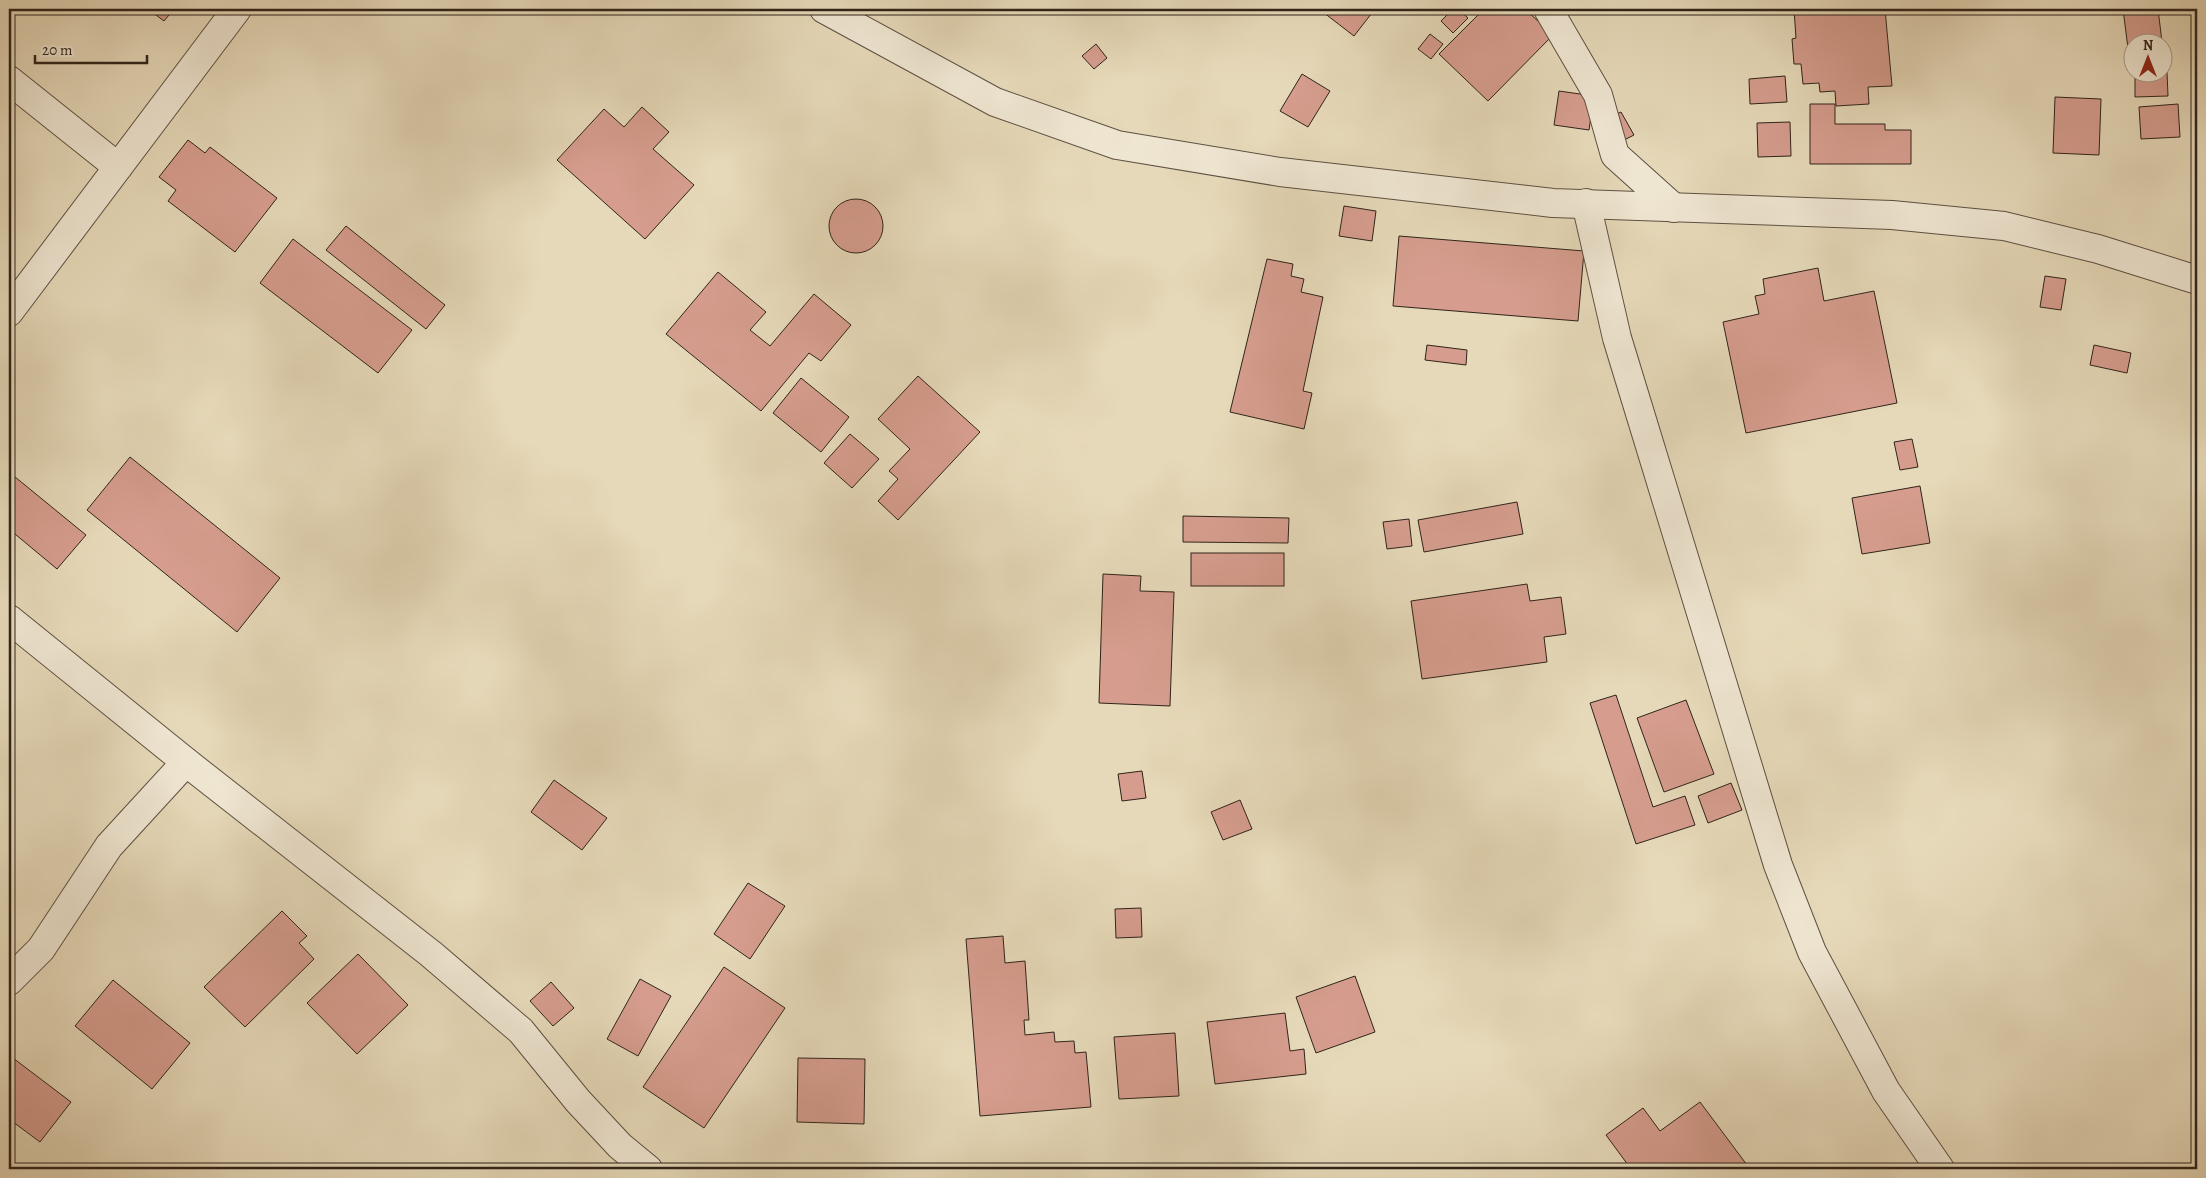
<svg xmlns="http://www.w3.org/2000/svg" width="2206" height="1178" font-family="Alegreya,serif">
  <rect width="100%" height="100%" fill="#e6d9b9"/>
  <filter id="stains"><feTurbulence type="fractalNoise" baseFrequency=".004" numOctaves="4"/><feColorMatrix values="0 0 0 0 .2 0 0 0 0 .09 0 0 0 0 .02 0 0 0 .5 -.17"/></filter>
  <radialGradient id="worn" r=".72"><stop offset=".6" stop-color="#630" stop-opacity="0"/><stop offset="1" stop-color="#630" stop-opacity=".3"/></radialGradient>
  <g fill="#d69d8e" stroke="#2f241a">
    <polygon points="148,9 174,9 164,21"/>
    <polygon points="1319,9 1375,9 1354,36"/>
    <polygon points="1453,9 1458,9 1468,18 1453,33 1441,21"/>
    <polygon points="1484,9 1525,9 1553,35 1488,101 1439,54"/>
    <polygon points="1794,9 1885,9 1892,86 1868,87 1869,104 1836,106 1835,91 1820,92 1819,83 1803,84 1801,64 1794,64 1792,39 1796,38"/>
    <polygon points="2123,9 2158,9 2162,42 2134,42 2134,63 2130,64"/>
    <polygon points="1430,34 1443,44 1431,59 1418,49"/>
    <polygon points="1096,44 1107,58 1094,69 1082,56"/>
    <polygon points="2167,72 2168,96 2135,97 2135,73"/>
    <polygon points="1302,74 1330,91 1308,127 1280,111"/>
    <polygon points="1785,76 1787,102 1750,104 1749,79"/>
    <polygon points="1559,91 1594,96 1589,130 1554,125"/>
    <polygon points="2055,97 2101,99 2099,155 2053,153"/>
    <polygon points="1810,104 1835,104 1835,124 1885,124 1885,130 1911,130 1911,164 1810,164"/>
    <polygon points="2178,104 2180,137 2141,139 2139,107"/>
    <polygon points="642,107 669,132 653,149 694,185 645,239 557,160 604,109 624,127"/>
    <polygon points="1621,112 1634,135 1624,140 1610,117"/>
    <polygon points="1790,122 1791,156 1758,157 1757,123"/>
    <polygon points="188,140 205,153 210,147 277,198 235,252 168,201 176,190 159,177"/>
    <circle cx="856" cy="226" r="27"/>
    <polygon points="1344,206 1376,211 1372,241 1339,236"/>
    <polygon points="346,226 445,305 426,329 326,250"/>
    <polygon points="1399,236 1584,251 1578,321 1393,306"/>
    <polygon points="293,239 412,330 378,373 260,283"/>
    <polygon points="1267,259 1293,264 1291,276 1304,279 1301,292 1323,297 1303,391 1312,393 1304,429 1230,412"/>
    <polygon points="1818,268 1824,301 1874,291 1897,403 1746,433 1723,322 1759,314 1755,296 1765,294 1763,279"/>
    <polygon points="718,272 766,312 750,330 770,346 814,294 851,325 821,361 809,353 761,411 666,334"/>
    <polygon points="2045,276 2066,279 2061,310 2040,307"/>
    <polygon points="1427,345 1467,350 1466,365 1425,360"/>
    <polygon points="2094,345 2131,353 2127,373 2090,365"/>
    <polygon points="918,376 980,432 898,520 878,501 898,479 889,471 910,449 878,419"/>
    <polygon points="801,378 849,417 821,452 773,413"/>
    <polygon points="850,434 879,459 852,488 824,463"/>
    <polygon points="1912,439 1918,467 1900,470 1894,442"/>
    <polygon points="130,457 280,578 237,632 87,510"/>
    <polygon points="9,472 86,535 57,569 9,529"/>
    <polygon points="1920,486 1930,543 1862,554 1852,498"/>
    <polygon points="1517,502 1523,534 1424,552 1418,520"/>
    <polygon points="1183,516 1289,518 1288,543 1183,542"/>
    <polygon points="1409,519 1412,546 1387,549 1383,522"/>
    <rect x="1191" y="553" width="93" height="33"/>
    <polygon points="1103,574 1141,576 1140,591 1174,592 1170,706 1099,703"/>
    <polygon points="1527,584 1530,601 1561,597 1566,634 1544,637 1547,662 1422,679 1411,601"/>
    <polygon points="1616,695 1653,807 1685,796 1695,825 1636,844 1590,703"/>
    <polygon points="1686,700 1714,774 1664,792 1637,718"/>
    <polygon points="1142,771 1146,798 1122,801 1118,774"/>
    <polygon points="554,780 607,818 582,850 531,812"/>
    <polygon points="1731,783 1742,810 1708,823 1698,796"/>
    <polygon points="1240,800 1252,829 1223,840 1211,812"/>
    <polygon points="748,883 785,906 750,959 714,934"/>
    <polygon points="1141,908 1142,937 1116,938 1115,909"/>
    <polygon points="282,911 307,936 299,943 314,959 245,1027 204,987"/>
    <polygon points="1003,936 1005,963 1025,961 1029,1020 1024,1020 1025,1035 1054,1032 1055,1042 1074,1041 1075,1053 1086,1052 1091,1107 980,1116 966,939"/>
    <polygon points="358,954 408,1005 357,1054 307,1003"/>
    <polygon points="724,967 785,1008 704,1128 643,1087"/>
    <polygon points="1355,976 1375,1032 1316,1053 1296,997"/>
    <polygon points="640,979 671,996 638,1056 607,1039"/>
    <polygon points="113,980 190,1043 152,1089 75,1026"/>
    <polygon points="551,982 574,1008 553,1026 530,1001"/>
    <polygon points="1285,1013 1290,1051 1304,1049 1306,1074 1215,1084 1207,1022"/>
    <polygon points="1175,1033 1179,1096 1119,1099 1114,1037"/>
    <polygon points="9,1055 71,1102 40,1142 9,1119"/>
    <polygon points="798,1058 865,1059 864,1124 797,1122"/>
    <polygon points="1700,1102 1750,1169 1631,1169 1606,1135 1643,1108 1660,1131"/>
  </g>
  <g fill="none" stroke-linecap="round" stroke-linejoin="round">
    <g stroke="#5d5142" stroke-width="30">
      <g id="minor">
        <polyline points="824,9 995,102 1117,145 1280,172 1553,203 1892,215 2004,226 2098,249 2197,280"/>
        <polyline points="1548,9 1598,95 1615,155 1674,208"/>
        <polyline points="9,80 118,167"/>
        <polyline points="1586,203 1617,338 1778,865 1812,952 1886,1091 1940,1169"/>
        <polyline points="9,312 237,9"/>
        <polyline points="9,619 186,762 431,954 521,1031 578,1101 620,1146 648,1169"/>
        <polyline points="9,981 41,949 109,846 186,762"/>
      </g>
    </g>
    <use href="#minor" stroke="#efe6d2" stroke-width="28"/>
  </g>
  <rect width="2206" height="1178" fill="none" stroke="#e6d9b9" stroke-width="30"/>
  <rect x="10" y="10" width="2186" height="1158" fill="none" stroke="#2f241a" stroke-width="2.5"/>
  <rect x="15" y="15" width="2176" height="1148" fill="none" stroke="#2f241a"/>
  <g transform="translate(2148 58)"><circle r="24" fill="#efe6d2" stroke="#a29888"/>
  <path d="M0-4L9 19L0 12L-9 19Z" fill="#8f2418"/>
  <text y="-8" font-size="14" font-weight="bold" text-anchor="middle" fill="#2f241a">N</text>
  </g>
  <path d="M35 55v8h112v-8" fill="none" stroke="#2f241a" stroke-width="2.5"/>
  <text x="42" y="55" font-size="15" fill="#2f241a" stroke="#efe6d2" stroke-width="4" paint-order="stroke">20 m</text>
  <rect width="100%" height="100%" filter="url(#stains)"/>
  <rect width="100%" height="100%" fill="url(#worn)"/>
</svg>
